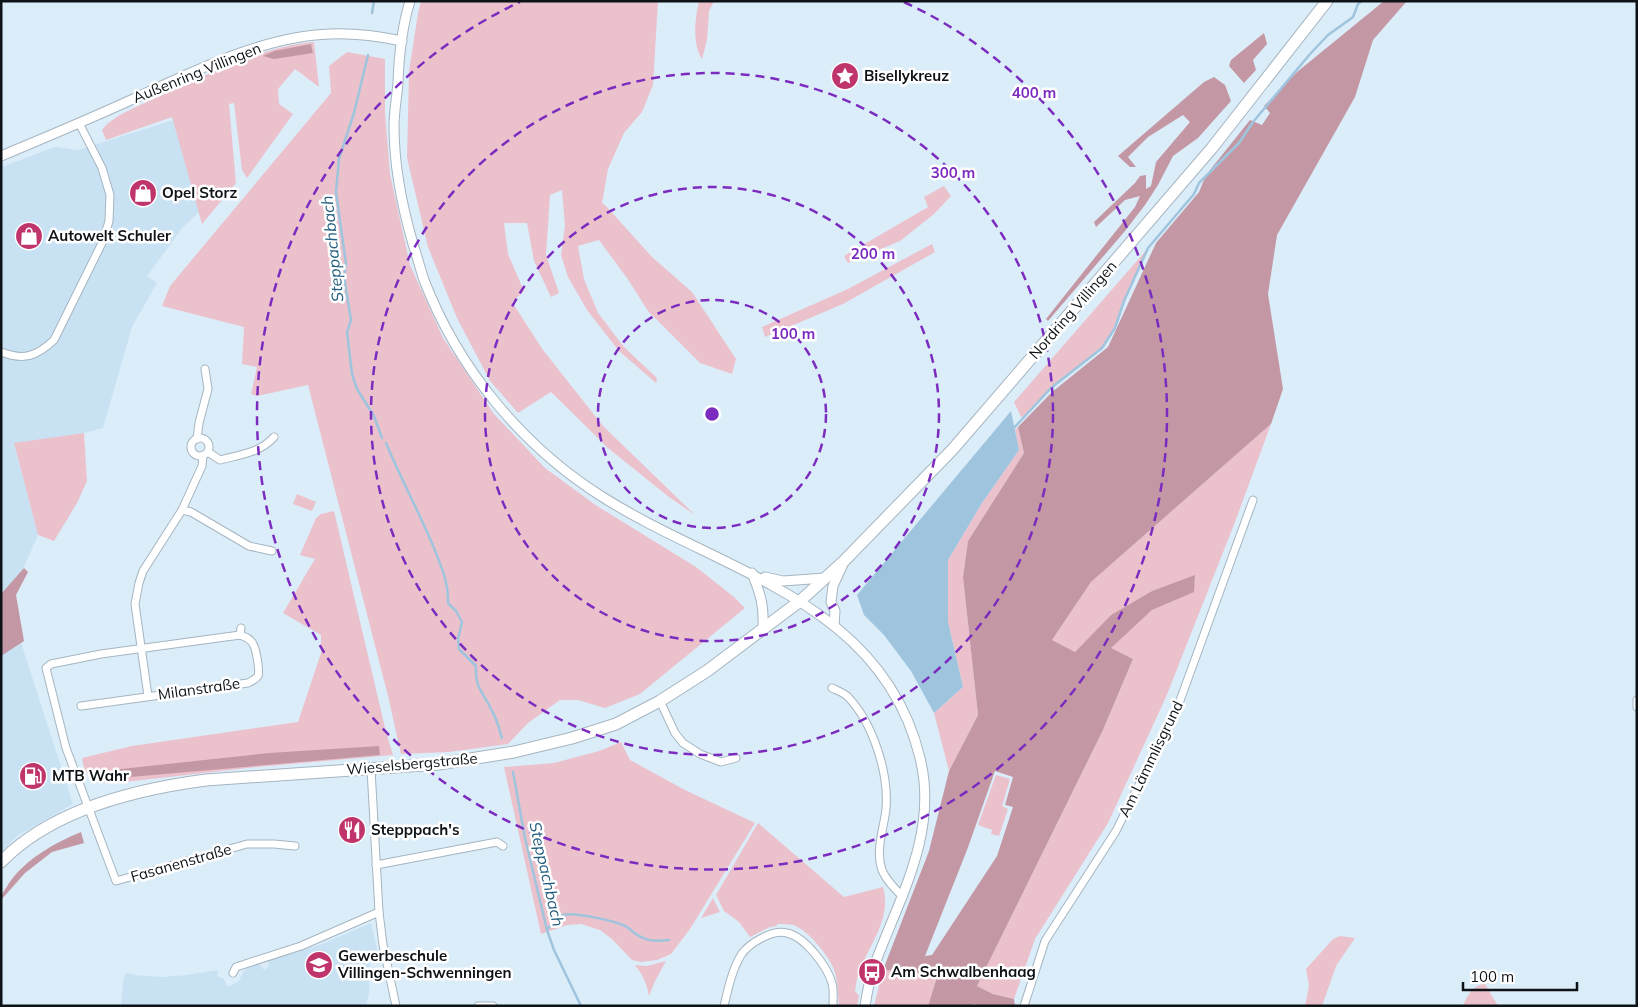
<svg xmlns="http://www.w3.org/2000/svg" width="1638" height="1007" font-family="Mulish,sans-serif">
  <rect width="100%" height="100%" fill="#dcedfa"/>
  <g fill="#c9e2f3">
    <polygon points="221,105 230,184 183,227 147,276 157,283 132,327 103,428 84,433 14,444 38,535 8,602 73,804 17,836 1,853 1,167 55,147 78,150"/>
    <polygon points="371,923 378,953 374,955 370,963 369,993 366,1006 121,1006 123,982 126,973 136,975 161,977 187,975 218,970 218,977 223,978 228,987 239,981 243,972 248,967 259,963 264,970 268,967 269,960 322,944"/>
  </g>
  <g fill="#ebc1cc">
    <polygon points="421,1 658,1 653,85 642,112 624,133 608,169 602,203 606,206 652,257 692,292 736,359 732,374 700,363 648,311 627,278 599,240 578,246 584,279 598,313 624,347 657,378 656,383 619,351 587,310 568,277 561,255 565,226 562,190 550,195 546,255 559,293 551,297 534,261 527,223 504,223 508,254 524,291 512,302 543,350 603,426 695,515 669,497 608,448 551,392 518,413 490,381 457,318 428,247 407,158 409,71 418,13"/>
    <path d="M 699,1 L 714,1 L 709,11 L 707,40 L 702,59 C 692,43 695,19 699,1 Z"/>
    <path d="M 314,42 L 319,87 L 295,69 L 278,89 L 279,104 L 293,114 L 247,178 L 242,170 L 234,103 L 229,104 L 236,183 L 202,224 L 172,117 L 106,140 L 102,130 C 113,115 141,105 158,97 C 207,75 259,47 314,42 Z"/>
    <polygon points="347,52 385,59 385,113 390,174 410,265 443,338 494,414 545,468 597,506 696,567 734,597 745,608 640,694 605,708 578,700 560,700 528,723 508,744 449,752 401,754 388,696 308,385 257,396 251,394 257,367 242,364 244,327 162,306 170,286 331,93 329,66"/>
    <polygon points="944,186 951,196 934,214 900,241 848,263 844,256 928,207 924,197"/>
    <polygon points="932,244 935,252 843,304 765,337 762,327 848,289"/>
    <polygon points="1149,247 1124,301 1115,328 1102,348 1051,388 1026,416 1021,417 1014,402"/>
    <polygon points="1271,424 1235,522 1166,697 1108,823 1035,939 1014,999 993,994 977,986 1103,730 1133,659 1110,648 1152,610 1193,592 1195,576 1152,591 1111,615 1075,652 1052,640 1091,582"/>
    <polygon points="1018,427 1024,453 968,541 963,577 978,715 949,771 934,713 963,687 948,622 948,560 982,503 1019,450 1015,430"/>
    <polygon points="84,433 87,481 77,503 54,541 38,535 14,443"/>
    <polygon points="297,494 316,502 312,511 293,504"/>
    <path d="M 334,511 L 386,732 L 393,755 L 257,767 L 116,783 C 97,783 85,780 82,758 L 132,746 L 298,722 L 321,653 L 321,635 L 283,613 L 315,559 L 300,555 L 316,518 L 321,514 Z"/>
    <polygon points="621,742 630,760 685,790 755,823 690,929 671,954 657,960 641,962 632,960 612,939 600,930 581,924 567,925 541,934 504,767 554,763 599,751"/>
    <polygon points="996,775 1010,779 1002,806 1008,809 999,836 991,834 992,830 978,825"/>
    <path d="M 758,823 L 844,897 L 883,887 C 892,918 870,944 859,972 C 857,978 856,985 855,991 L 859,996 L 857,1006 L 839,1006 C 838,994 838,978 833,967 C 827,954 807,929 793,925 C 788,924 782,924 777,924 L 777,926 L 770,927 L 750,937 L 739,922 L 724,911 L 716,895 Z"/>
    <polygon points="713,898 720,912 701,918"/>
    <polygon points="1340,936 1355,938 1336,966 1322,1006 1305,1006 1309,986 1306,969 1333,939"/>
    <path d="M 666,961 L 655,981 L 649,996 C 647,984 643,975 635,965 L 647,966 Z"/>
    <polygon points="883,970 938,974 928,1006 874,1006"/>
    <path d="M 1485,984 L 1498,1006 L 1463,1006 C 1467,995 1473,985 1485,984 Z"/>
  </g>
  <g fill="#c398a4" fill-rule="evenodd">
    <path d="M 1384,1 L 1407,1 L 1373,40 L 1355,97 L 1277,235 L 1268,294 L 1283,389 L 1271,424 L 1091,582 L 1052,640 L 1075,652 L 1111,615 L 1152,591 L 1195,575 L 1194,592 L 1152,610 L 1111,648 L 1133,659 L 1103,730 L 977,986 L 993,994 L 1014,999 L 1015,1006 L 979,1006 L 974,1004 L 972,1006 L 928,1006 L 938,974 L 883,970 L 929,851 L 949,771 L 978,715 L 963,577 L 968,541 L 1024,453 L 1018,427 L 1052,392 L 1108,347 L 1156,243 L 1199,192 L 1206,175 L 1250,120 L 1262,125 L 1270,113 L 1264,106 L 1297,72 ZM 995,771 L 1013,777 L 1005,805 L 1013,807 L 997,856 L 932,955 L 925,956 L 967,850 Z"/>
    <polygon points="1264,33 1267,44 1253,60 1256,70 1244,83 1229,66 1231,60"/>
    <polygon points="311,44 313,53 274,59 263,56 274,51"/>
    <polygon points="1214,77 1225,85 1231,101 1198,138 1173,156 1158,185 1145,205 1125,231 1048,321 1046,319 1135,207 1140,196 1125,200 1096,227 1094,222 1135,183 1140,176 1146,175 1146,189 1151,186 1156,162 1190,122 1183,115 1148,137 1128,157 1136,167 1130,167 1118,156 1204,82"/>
    <polygon points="24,568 28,572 16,595 24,641 1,656 1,594"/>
    <polygon points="379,746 380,755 119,778 112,770 269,753"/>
    <path d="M 81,832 L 84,843 L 52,852 L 25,873 L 1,900 C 1,893 6,889 9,883 C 27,858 53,844 81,832 Z"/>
  </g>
  <polygon fill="#9fc4dd" points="1011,411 1019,450 982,503 948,560 948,622 963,687 934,713 911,671 884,635 864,615 857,595"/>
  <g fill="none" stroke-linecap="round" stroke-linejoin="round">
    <g stroke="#9fc4dd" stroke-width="2.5">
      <polyline points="372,13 374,1"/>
      <polyline points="368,55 354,113 339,159 336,192 346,264 344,277 351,320 347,332 352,374 357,389 374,416 382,438"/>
      <polyline points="1013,429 1051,388 1102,348 1115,328 1124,301 1148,248 1194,194 1199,183 1239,143 1253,122 1310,54 1328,35 1353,17 1358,4 1362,1"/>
      <path d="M 386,443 C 401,479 419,512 434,548 C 441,566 449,583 448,603 L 456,611 L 462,622 L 458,639 L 459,649 L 476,666 C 475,690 483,691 492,711 C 497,719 499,729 502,738"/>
      <polyline points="513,772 525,838 547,930 554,950 581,1006"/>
      <path d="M 547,930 C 551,925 557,916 563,915 C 575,912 609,920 620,924 C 625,925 630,929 633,932 C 645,941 654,942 669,940"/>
    </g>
    <g stroke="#a5b5c1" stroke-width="9">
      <g id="minor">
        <path d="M 1,352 C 24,361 37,356 54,340 L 103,241 L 109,221 L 110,195 L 102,168 L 79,123"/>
        <circle cx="200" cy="447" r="9"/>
        <polyline points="197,439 199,423 208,389 205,369"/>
        <path d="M 208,452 L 220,460 C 239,455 260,453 274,437"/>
        <polyline points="182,510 191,512 249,546 272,551"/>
        <polyline points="240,635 241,628"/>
        <path d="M 832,688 C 838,691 845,693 849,698 C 873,724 889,773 886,809 C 884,828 875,850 882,870 C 886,880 895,889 903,897"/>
        <polyline points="148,696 135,604 139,583 143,571 182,510 202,466 203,455"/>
        <polyline points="1637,700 1637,707"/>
        <polyline points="660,701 675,733 683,743 700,754 721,762 736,758"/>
        <path d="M 81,706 L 248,683 C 252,681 256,679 258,676 C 260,671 256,648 253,644 C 250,638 245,637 240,635 L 101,654 L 51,664 L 46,668 L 66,748 L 116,881 L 247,844 L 274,844 L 295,846"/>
        <polyline points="371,769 379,912 383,945 396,1006"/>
        <polyline points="376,865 497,842 503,846"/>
        <polyline points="233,973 236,967 301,946 379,912"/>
        <polyline points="478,1006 493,1006"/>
        <path d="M 724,1006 C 728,989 732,970 741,955 C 749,943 773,929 787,933 C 805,937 827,966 832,983 C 834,990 833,999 833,1006"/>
        <polyline points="1024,1006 1045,941 1116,831 1178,706 1253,500"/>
      </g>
    </g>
    <g stroke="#a5b5c1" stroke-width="11">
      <g id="tertiary">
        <path d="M 410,1 C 402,27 399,55 398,82 C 397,97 394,111 394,126 C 394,165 402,206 413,244 C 417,256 420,268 424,280 C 458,368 521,445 601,496 C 720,572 882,600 920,758 C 939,834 898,900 873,969 C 869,981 867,994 865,1006"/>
        <path d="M 1,156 C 46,137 90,119 133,99 C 193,72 263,36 330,34 C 354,33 378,36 402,41"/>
        <path d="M 752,573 C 761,595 764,606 763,629"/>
        <polyline points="765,577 783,581 825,578"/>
        <polyline points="834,626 835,611 831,602 833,586 843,564"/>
      </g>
    </g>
    <g stroke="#a5b5c1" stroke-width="13">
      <path id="primary" d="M 1,862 C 51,810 137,789 206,780 L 439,764 L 514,752 L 572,738 L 616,724 L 660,701 L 707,671 L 800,601 L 844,561 L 953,449 L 1212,148 L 1327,1"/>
    </g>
    <use href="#minor" stroke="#fff" stroke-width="7"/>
    <use href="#tertiary" stroke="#fff" stroke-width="9"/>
    <use href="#primary" stroke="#fff" stroke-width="11"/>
  </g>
  <g fill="none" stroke="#7b2cbf" stroke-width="2.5" stroke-dasharray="9 6">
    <circle cx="712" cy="414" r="114"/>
    <circle cx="712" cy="414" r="227"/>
    <circle cx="712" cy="414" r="341"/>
    <path d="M904 2A455 455 0 1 1 520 2"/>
  </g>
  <defs>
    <g id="sight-disc" transform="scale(1.4375)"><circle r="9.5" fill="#bf346b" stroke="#fff"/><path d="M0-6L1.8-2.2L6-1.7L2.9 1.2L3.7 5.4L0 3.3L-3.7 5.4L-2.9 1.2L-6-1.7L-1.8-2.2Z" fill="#fff"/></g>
    <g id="shop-disc" transform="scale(1.4375)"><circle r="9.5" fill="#bf346b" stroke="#fff"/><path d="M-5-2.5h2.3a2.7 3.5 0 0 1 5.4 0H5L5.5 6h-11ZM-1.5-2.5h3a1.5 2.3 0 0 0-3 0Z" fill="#fff"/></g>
    <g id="fuel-disc" transform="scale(1.4375)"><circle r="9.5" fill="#bf346b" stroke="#fff"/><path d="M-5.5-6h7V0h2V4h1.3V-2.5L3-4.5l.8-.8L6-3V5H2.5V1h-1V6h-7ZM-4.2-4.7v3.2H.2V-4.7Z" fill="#fff"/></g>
    <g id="restaurant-disc" transform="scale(1.4375)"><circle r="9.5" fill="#bf346b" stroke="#fff"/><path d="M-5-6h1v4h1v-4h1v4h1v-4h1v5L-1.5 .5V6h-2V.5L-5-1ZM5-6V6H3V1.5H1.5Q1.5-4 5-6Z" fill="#fff"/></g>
    <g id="school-disc" transform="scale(1.4375)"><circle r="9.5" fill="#bf346b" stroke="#fff"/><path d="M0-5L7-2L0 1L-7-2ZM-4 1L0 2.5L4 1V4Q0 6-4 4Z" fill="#fff"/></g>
    <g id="bus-disc" transform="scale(1.4375)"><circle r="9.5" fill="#bf346b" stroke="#fff"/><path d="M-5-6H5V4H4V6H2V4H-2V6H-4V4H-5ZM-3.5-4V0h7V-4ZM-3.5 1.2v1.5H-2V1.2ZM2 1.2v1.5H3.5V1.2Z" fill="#fff"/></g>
  </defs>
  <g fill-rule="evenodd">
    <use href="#sight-disc" x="845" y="76"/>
    <use href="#shop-disc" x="143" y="193"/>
    <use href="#shop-disc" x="29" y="236"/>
    <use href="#fuel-disc" x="33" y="776"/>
    <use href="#restaurant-disc" x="352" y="830"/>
    <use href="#school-disc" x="319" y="965"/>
    <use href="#bus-disc" x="872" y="972"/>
  </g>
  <g text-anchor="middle" stroke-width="5" stroke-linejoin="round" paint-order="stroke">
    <g font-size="15" fill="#0d1317" stroke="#fff">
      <text transform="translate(197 73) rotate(-22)" y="5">Außenring Villingen</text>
      <text transform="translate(1073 310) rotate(-49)" y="5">Nordring Villingen</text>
      <text transform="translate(199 689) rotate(-8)" y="5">Milanstraße</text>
      <text transform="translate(1151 759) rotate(-64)" y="5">Am Lämmlisgrund</text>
      <text transform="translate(412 764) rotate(-5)" y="5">Wieselsbergstraße</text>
      <text transform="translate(181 863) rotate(-16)" y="5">Fasanenstraße</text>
    </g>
    <g font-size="15" font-weight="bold" fill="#0d1317" stroke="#fff" text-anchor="start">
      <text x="864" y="81">Bisellykreuz</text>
      <text x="162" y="198">Opel Storz</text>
      <text x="48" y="241">Autowelt Schuler</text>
      <text x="52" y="781">MTB Wahr</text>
      <text x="371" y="835">Stepppach's</text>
      <text x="338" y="961">Gewerbeschule<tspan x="338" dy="17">Villingen-Schwenningen</tspan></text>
      <text x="891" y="977">Am Schwalbenhaag</text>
    </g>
    <g font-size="16" font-style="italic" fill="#235e81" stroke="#fff">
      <text transform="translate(332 249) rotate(-96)" y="6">Steppachbach</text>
      <text transform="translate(547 874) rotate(77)" y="6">Steppachbach</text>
    </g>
  </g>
  <circle cx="712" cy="414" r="8" fill="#7b2cbf" stroke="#fff" stroke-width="2.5"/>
  <g font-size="15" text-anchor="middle" font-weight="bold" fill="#7b2cbf" stroke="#fff" stroke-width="5" stroke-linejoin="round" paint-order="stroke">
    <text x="1034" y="98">400 m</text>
    <text x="953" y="178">300 m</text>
    <text x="873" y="259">200 m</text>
    <text x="793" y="339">100 m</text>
  </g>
  <rect width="1638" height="1007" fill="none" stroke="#0d1317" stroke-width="5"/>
  <path d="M1463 982v8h114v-8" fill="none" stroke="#0d1317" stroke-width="2.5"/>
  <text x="1470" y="982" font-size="15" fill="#0d1317" stroke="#ffffff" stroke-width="4" paint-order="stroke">100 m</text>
</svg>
